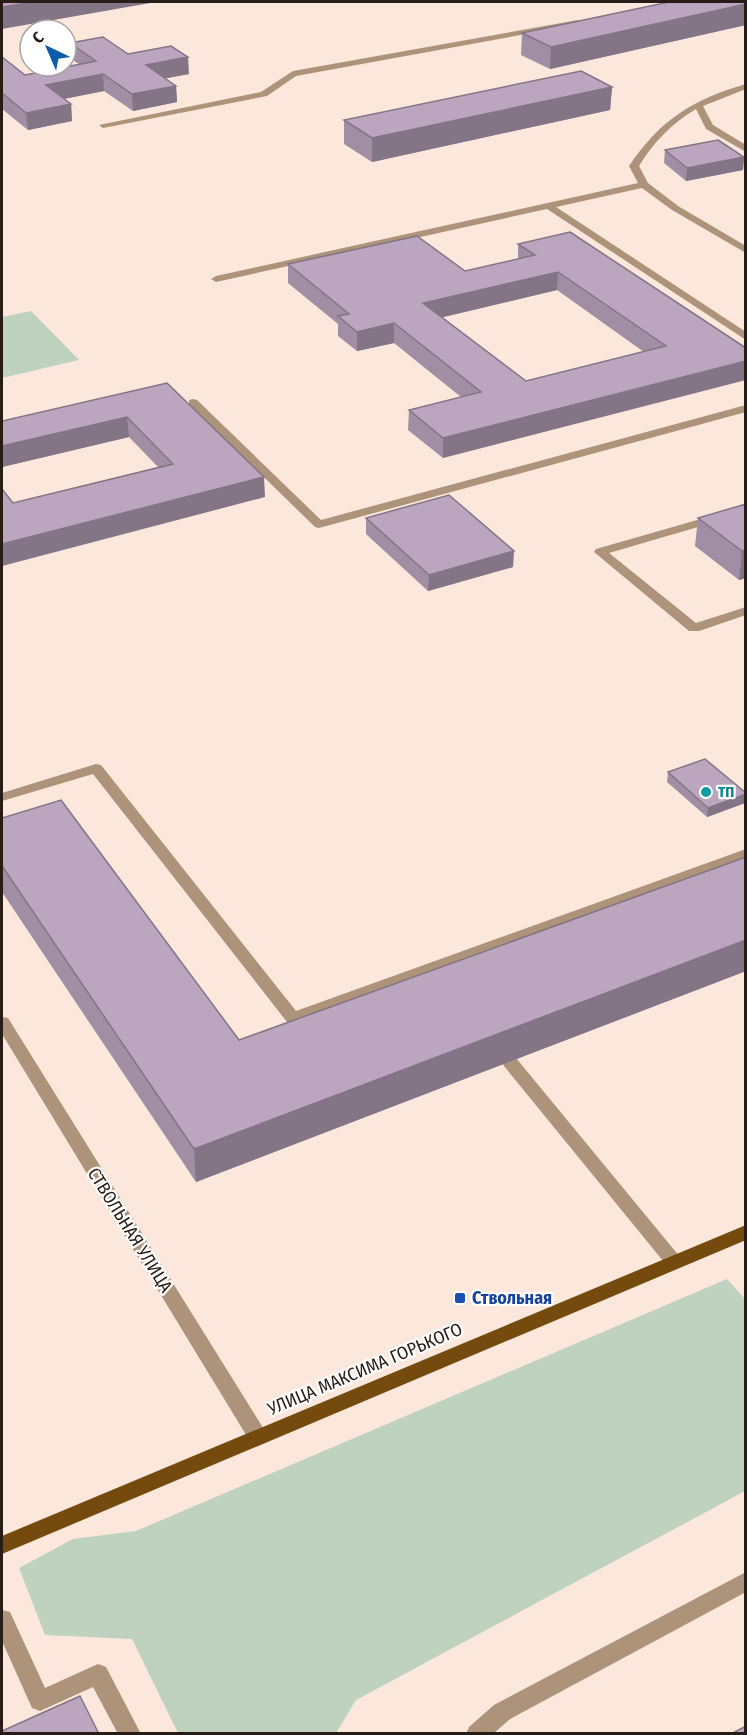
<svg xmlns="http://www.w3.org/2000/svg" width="747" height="1735" font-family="'Fira Sans Condensed',sans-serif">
  <rect width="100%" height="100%" fill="#fbe7dc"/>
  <g fill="#bfd1bf">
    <polygon points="31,311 79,360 2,378 2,317"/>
    <polygon points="727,1279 745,1299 745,1491 356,1700 336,1733 178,1733 132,1639 45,1635 19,1568 73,1539 136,1531"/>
  </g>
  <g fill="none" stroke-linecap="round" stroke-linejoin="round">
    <g fill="#ac9379" fill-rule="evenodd">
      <polygon points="578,20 582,22 581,24 296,76 267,96 103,128 99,125 261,92 293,71"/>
      <path d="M 746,84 L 746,89 L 703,106 L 713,125 L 746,145 L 746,152 L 706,129 L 696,109 C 671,124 654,142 639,166 L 648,183 L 678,206 L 746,246 L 746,253 L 672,210 L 642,188 L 556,207 L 746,332 L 746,340 L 547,209 L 216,282 L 211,279 L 216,276 L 638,183 L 629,166 C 660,120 693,99 746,84 Z"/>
      <polygon points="193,399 197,400 321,520 746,405 746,412 319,528 315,527 189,404 189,400"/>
      <polygon points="746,506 746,513 609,553 696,623 746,607 746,615 699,631 689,631 594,552 596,549"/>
      <polygon points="96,764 101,765 296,1011 746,849 746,858 293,1023 287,1022 93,774 2,801 2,793"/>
      <polygon points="2,1017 8,1018 265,1431 268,1437 265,1443 258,1445 251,1443 2,1034"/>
      <polygon points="510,1056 516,1058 680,1257 683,1262 680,1267 674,1269 668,1267 504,1066 502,1062 504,1058"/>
      <polygon points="746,1572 746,1592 510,1719 493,1734 466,1734 469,1727 494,1705"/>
      <polygon points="2,1610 10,1612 45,1688 98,1664 106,1667 141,1734 118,1734 93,1687 40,1711 32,1708 2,1641"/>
    </g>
    <polygon fill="#744a0f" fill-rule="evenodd" points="746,1225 746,1240 2,1554 2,1536"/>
  </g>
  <g fill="#a18ea4" fill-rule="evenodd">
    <polygon points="746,2 746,25 550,69 521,55 522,33"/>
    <polygon points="70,43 128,54 189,74 165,78 176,86 177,102 133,111 104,91 64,99 71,104 72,121 28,130 2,109 2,57 25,75 79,64 71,59"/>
    <polygon points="612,87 610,110 372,162 344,144 344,120"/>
    <polygon points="665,150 744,157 743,170 686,181 664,163"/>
    <path d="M 518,244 L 746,348 L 443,458 L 408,430 L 409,410 L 461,397 L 394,343 L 357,351 L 338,336 L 338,324 L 288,283 L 288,264 L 465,271 L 518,259 ZM 557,290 L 644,352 L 526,381 L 442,317 Z"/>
    <polygon points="167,383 265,497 13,503 158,467 129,437 2,467 2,421"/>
    <polygon points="746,504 746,578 739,580 695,546 698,518"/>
    <polygon points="366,518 513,567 428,591 366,534"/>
    <polygon points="668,772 745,803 707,817 667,782"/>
    <polygon points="2,818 239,1040 746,857 746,971 196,1182 2,892"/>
  </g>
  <g fill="#837486">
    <polygon points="33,2 156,2 2,29 2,7"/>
    <polygon points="746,4 746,25 550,69 551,47"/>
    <polygon points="188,57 189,74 147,82 146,65"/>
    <polygon points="103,74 104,91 47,102 46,85"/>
    <polygon points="176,86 177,102 133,111 132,94"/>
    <polygon points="612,87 610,110 372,162 372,138"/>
    <polygon points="71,104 72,121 28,130 26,113"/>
    <polygon points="744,157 743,170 686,181 687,168"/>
    <polygon points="558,272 557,290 423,322 423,303"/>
    <polygon points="394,323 394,343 357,351 357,332"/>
    <polygon points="746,361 746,380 443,458 443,438"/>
    <polygon points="127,417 129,437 2,467 2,446"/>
    <polygon points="264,477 265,497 2,566 2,544"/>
    <polygon points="746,550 746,578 739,580 742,551"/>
    <polygon points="514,551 513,567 428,591 429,575"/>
    <polygon points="746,794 745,803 707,817 708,808"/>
    <polygon points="746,940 746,971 196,1182 194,1149"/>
  </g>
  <g fill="#bba5bf" stroke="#837486" stroke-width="1.5" fill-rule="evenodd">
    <polygon points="2,2 33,2 2,7"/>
    <polygon points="669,2 746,2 746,4 551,47 522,33"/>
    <polygon points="103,37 128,54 171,46 188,57 146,65 176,86 132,94 103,74 46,85 71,104 26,113 2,93 2,57 25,75 96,61 70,43"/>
    <polygon points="581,71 612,87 372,138 344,120"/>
    <polygon points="718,140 744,157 687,168 665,150"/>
    <path d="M 570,232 L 746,348 L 746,361 L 443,438 L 409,410 L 481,392 L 394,323 L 357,332 L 338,316 L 349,314 L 288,264 L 417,236 L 465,271 L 535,255 L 518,244 ZM 558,272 L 666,346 L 526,381 L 423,303 Z"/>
    <polygon points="167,383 264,477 2,544 2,489 13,503 173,464 127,417 2,446 2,421"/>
    <polygon points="449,495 514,551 429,575 366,518"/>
    <polygon points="746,504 746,550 742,551 698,518"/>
    <polygon points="705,759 746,793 746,794 708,808 668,772"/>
    <polygon points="61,800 239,1040 746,857 746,940 194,1149 2,866 2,818"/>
    <polygon points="80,1696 99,1734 2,1734 2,1731"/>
    <polygon points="746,1726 746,1734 731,1734"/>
  </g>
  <circle fill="#0f9aa8" stroke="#fff" stroke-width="2" cx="706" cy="792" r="6"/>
  <rect fill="#1a4fb4" stroke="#fff" stroke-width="2" x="454" y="1292" width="12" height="12" rx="3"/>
  <g text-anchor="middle" stroke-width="4.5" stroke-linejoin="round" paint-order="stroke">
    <g font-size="15" font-weight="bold" fill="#0d838f" stroke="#fff" text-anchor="start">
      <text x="718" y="797">ТП</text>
    </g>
    <g font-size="18" fill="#281d16" stroke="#fff">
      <text transform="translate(130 1230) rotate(58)" y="6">СТВОЛЬНАЯ УЛИЦА</text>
      <text transform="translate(365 1369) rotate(-23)" y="6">УЛИЦА МАКСИМА ГОРЬКОГО</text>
    </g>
    <g font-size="18" font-weight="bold" fill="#164399" stroke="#fff" text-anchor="start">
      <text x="472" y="1304">Ствольная</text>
    </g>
  </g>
  <rect width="747" height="1735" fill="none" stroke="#281d16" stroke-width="6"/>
  <g transform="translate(48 48) rotate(316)"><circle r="28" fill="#ffffff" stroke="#a9a5a2" stroke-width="1.5"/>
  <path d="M0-4.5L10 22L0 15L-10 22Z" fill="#095dab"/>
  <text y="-9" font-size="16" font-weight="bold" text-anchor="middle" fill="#281d16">С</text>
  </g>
</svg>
